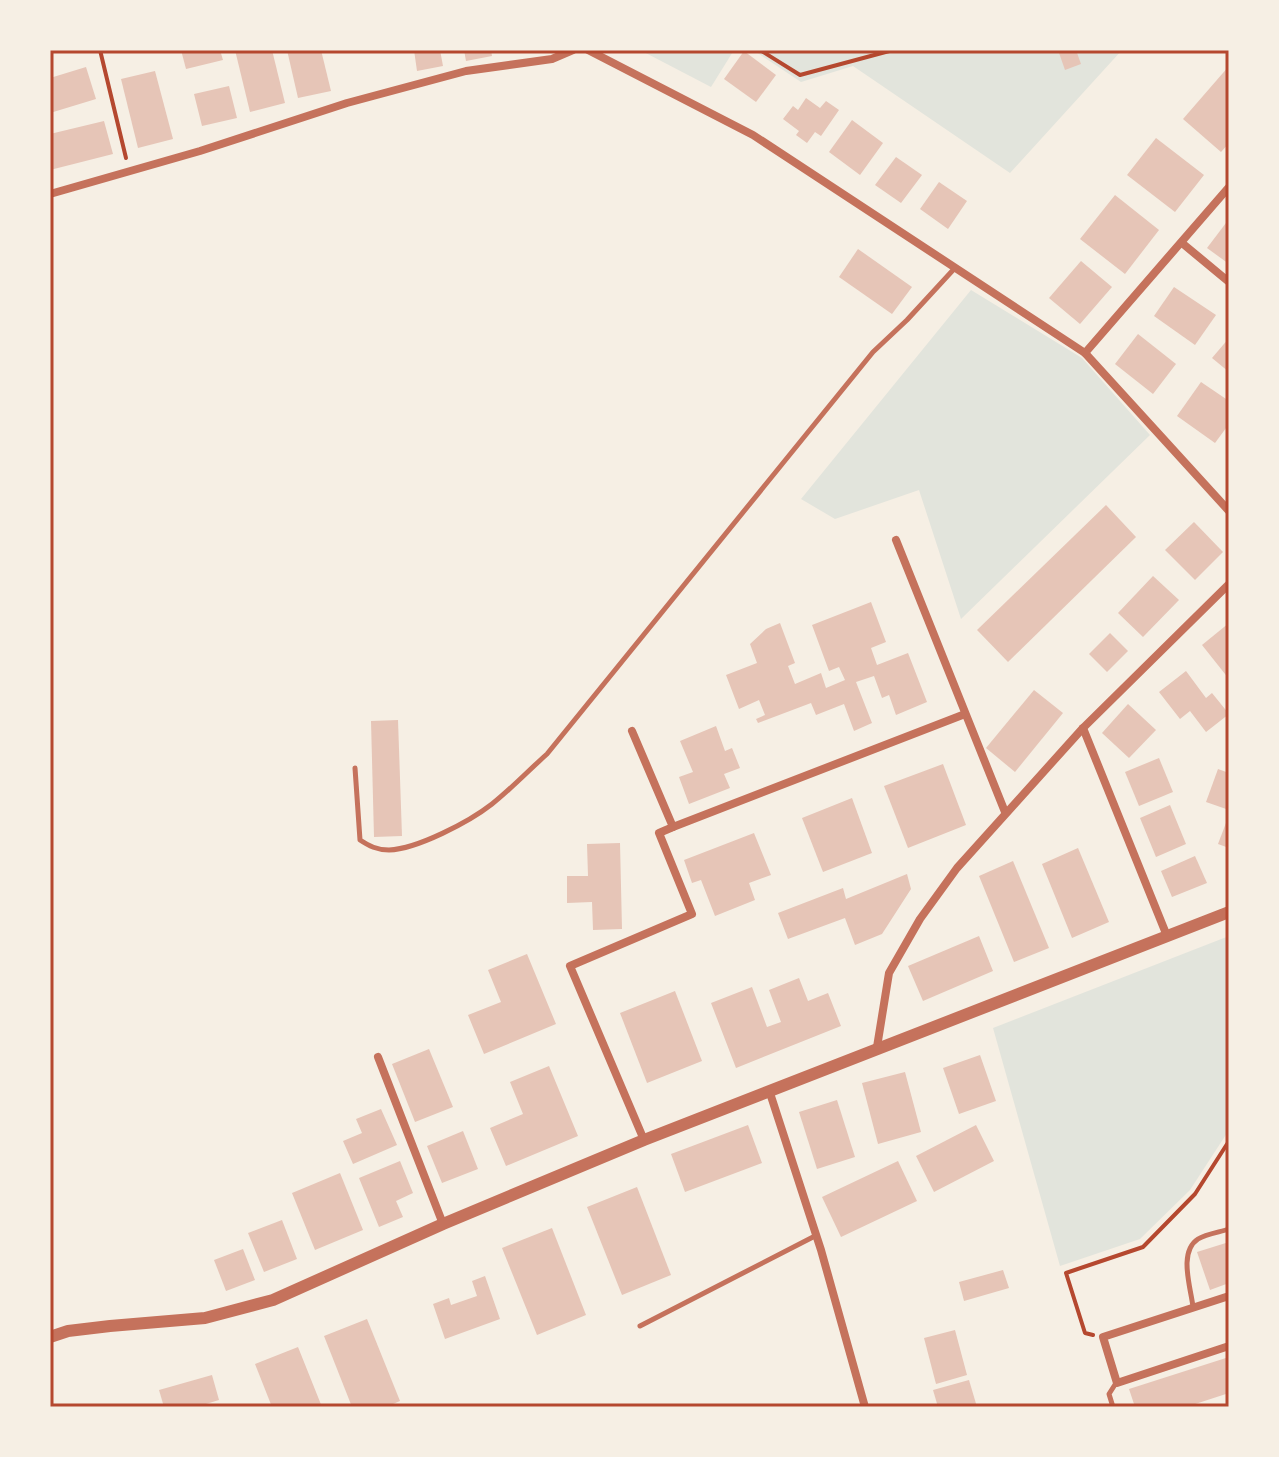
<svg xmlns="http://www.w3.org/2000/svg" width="1279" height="1457" font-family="Roboto,sans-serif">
  <rect width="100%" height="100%" fill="#f6efe4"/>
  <g fill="#e2e4dc">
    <polygon points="640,50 734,50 711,87"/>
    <polygon points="753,50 1122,50 1010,173 853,66 801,82"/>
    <polygon points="971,290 1082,358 1150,435 961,619 919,490 835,519 801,499"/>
    <polygon points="1229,936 1229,1130 1190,1190 1140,1239 1060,1266 993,1028"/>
  </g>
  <g fill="#e6c5b7">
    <polygon points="181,50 220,50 223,60 186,69"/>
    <polygon points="235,50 272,50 285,103 250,112"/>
    <polygon points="287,50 321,50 331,91 298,98"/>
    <polygon points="414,50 440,50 443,66 417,71"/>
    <polygon points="464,50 491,50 492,56 466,61"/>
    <polygon points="1058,50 1076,50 1081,64 1065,70"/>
    <polygon points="744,51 776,75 756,102 724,79"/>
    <polygon points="1229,66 1229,143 1221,152 1183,119"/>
    <polygon points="86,67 96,99 50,113 50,78"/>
    <polygon points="155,71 173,139 138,148 121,79"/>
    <polygon points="229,86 237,118 202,126 194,94"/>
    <polygon points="806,98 820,108 826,101 839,110 821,136 815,132 807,143 796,135 799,131 783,119 793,106 798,110"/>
    <polygon points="852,120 883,143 860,175 829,152"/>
    <polygon points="104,121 113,154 50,170 50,134"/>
    <polygon points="1156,138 1204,175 1175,212 1127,175"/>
    <polygon points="896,157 922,175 901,203 875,185"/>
    <polygon points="939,182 967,201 948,229 920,209"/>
    <polygon points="1115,195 1159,230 1125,274 1080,239"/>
    <polygon points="1229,219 1229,264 1207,248"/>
    <polygon points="858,249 912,287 892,314 839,277"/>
    <polygon points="1081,261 1112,287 1080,324 1049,298"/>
    <polygon points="1174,287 1216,315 1195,345 1154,316"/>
    <polygon points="1138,334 1176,364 1153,394 1115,364"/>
    <polygon points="1229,338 1229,372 1212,358"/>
    <polygon points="1201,382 1229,401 1229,424 1215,443 1177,416"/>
    <polygon points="1106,505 1136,537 1008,662 977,630"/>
    <polygon points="1194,522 1223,552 1195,580 1165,550"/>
    <polygon points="1153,576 1179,600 1143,637 1118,613"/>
    <polygon points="871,602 886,642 871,648 877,665 908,653 927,702 896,715 889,695 882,698 874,676 856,682 872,723 854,731 844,704 816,715 811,703 758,723 756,719 765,715 759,700 739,709 726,675 757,663 750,644 766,629 780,623 795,663 788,666 795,684 821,673 826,688 845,680 839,667 829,671 812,625"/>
    <polygon points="1229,623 1229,679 1202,645"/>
    <polygon points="1110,633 1128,651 1107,672 1089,654"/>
    <polygon points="1186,671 1206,698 1212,693 1229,714 1206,732 1190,711 1180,719 1159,692"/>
    <polygon points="1034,690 1063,713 1015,772 986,748"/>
    <polygon points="1128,704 1156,730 1129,758 1102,733"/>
    <polygon points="398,720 402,836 374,837 371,721"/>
    <polygon points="716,726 725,751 732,748 740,768 724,774 730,788 689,804 679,777 693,772 680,741"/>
    <polygon points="1159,758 1173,792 1139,806 1125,772"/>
    <polygon points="943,764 966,825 908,848 884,786"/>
    <polygon points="1218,769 1229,773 1229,810 1206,802"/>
    <polygon points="852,798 872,853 823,872 802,818"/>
    <polygon points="1170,805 1186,844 1156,857 1140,818"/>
    <polygon points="1229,815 1229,848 1218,844"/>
    <polygon points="754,833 771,875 749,883 755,900 715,916 701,880 692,883 684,860"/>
    <polygon points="620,843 622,929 593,930 592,902 567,903 567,876 588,876 587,844"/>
    <polygon points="1078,848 1109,922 1072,938 1042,864"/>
    <polygon points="1195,856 1207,883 1172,897 1161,871"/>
    <polygon points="1013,861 1049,948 1014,962 979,876"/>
    <polygon points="907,874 911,889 882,934 855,945 845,918 788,939 778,913 843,888 846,899"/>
    <polygon points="979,936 993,971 923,1001 908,966"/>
    <polygon points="527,954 556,1024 484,1054 468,1015 501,1002 488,970"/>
    <polygon points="799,978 808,1001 828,993 841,1026 736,1068 711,1003 752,987 767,1027 781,1022 769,990"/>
    <polygon points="675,991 702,1061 647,1083 620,1013"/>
    <polygon points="429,1049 453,1107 415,1122 392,1064"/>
    <polygon points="980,1055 996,1101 959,1114 943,1068"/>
    <polygon points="549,1066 578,1136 506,1166 490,1128 523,1114 510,1082"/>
    <polygon points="905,1072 921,1132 878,1144 862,1083"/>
    <polygon points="837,1100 855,1157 817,1169 799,1112"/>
    <polygon points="381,1109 397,1145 353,1164 343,1141 362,1133 356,1119"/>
    <polygon points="748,1125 762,1163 685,1192 671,1154"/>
    <polygon points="976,1125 994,1161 934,1192 916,1156"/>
    <polygon points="463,1131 478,1169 442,1183 427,1146"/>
    <polygon points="400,1161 413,1193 396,1201 403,1217 379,1227 359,1178"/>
    <polygon points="898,1161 917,1201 841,1237 822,1197"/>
    <polygon points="340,1173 363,1230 315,1250 292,1193"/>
    <polygon points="637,1187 671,1275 622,1295 587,1207"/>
    <polygon points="282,1220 297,1259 264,1272 248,1233"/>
    <polygon points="552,1228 586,1315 537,1335 502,1248"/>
    <polygon points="1229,1242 1229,1283 1210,1290 1197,1252"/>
    <polygon points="243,1249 255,1280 226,1291 214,1260"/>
    <polygon points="1003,1270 1009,1288 964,1301 959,1282"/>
    <polygon points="485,1276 500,1319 445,1339 433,1304 449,1298 451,1305 477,1296 472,1281"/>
    <polygon points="367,1319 400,1401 386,1407 352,1407 324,1336"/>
    <polygon points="955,1330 967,1375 936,1384 924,1338"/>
    <polygon points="298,1347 322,1407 272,1407 255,1364"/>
    <polygon points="1229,1357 1229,1393 1186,1407 1135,1407 1129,1389"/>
    <polygon points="212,1375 219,1400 196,1407 164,1407 159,1390"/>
    <polygon points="969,1380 977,1407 938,1407 933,1390"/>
  </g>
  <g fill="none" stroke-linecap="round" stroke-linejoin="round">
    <g stroke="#b5482f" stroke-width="4">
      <polyline points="100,50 126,158"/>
      <polyline points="760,50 800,75 893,50"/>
      <polyline points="1093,1335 1085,1333 1066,1273 1143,1247 1195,1194 1229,1141"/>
    </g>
    <g stroke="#c5725c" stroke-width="5">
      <path d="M 355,768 L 360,840 C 369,846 377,850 389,850 C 417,849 469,822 492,804 C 511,789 529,770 547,754 L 873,352 L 907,320 L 954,269"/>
      <path d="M 1193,1307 C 1191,1288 1178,1252 1198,1239 C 1206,1234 1220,1232 1229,1229"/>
      <polyline points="640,1326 815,1236"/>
      <polyline points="1113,1407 1109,1394 1116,1383"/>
      <polyline points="1226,1407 1229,1406"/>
    </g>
    <g stroke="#c5725c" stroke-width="8">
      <polyline points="588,50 753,135 1085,353 1229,511"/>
      <polyline points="50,194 200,151 347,103 466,71 552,59 573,50"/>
      <polyline points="1182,243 1229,282"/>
      <polyline points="1085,353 1229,187"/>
      <polyline points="896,540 1005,812"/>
      <polyline points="1083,728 1167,936"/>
      <polyline points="632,731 673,827 659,833 692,914 570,966 644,1140"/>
      <polyline points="673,827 965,714"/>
      <polyline points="877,1047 889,973 920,919 957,868 1083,728 1229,584"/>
      <polyline points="378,1057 443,1224"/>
      <polyline points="769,1090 821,1250 865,1407"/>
      <polyline points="1229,1296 1103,1337 1117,1383 1229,1346"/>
    </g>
    <polyline stroke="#c5725c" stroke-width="12" points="50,1337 68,1331 110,1326 205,1318 273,1300 443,1224 644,1140 1229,912"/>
  </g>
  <rect width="1279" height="1457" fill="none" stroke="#f6efe4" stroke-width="104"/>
  <rect x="52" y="52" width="1175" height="1353" fill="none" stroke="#b5482f" stroke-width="3"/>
</svg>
